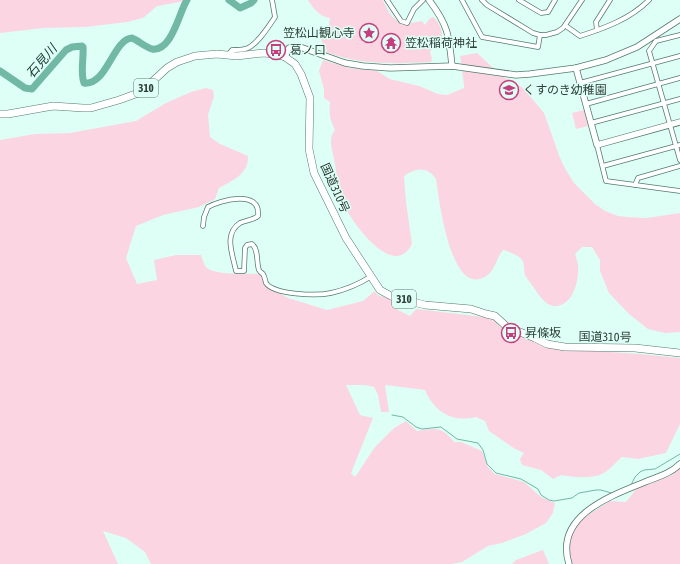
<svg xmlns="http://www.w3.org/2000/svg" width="680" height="564" font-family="'Asap Condensed','Noto Sans JP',sans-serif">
  <rect width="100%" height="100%" fill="#defff5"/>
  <g fill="#fcd5e2">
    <polygon points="0,0 191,0 157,6 143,18 127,22 86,27 44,28 0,33"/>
    <path d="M 308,0 L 383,0 C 393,22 398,26 422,21 L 425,25 L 430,18 L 433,17 C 440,22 444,34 441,42 L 433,46 L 430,52 L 432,59 L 431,62 C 394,64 361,65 326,52 L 327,50 L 324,47 L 321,39 L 328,31 L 330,18 C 320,17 313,8 308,0 Z"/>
    <path d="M 477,53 L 503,77 L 513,81 L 524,89 L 544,113 L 560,158 L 566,170 L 574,183 L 595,204 L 605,211 L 618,216 L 627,217 L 647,218 L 680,213 L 680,332 L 665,333 L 648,329 L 629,314 L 609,293 L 600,271 L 600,260 L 592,247 L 582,247 L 575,254 C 579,265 579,270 577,281 C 575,290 571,300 563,304 C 548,312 539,295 532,285 C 530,282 528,280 526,277 C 523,272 525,264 522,260 C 518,255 508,251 503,250 C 497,257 496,267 489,274 C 451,305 439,198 436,179 C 427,166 416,168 404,176 L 406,202 L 412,244 C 394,280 354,225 345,207 C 338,193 337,174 334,159 C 332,149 328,138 335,130 C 330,120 329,113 330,102 L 324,98 L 324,89 L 319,71 L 323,60 L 350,68 L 377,71 L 390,79 L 419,86 L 438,94 L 447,95 L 464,88 L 464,85 L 460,56 Z"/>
    <path d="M 206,88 L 213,90 L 214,96 L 208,115 L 210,137 L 220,144 L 248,156 C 249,174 232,181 219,188 L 215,199 L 199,207 L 163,215 L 136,226 L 126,258 L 137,284 L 157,280 L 154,260 L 176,255 L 201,255 C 202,258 204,264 206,267 C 215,276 247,273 260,274 L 266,286 L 288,298 L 327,310 L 363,301 L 375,291 L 377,295 L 394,300 L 394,308 L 410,316 L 416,309 L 492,318 L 500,327 L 547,348 L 640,354 L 680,358 L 680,424 L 666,453 L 638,459 L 622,457 C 616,462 609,471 602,474 C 591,479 572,477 561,475 L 553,479 L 541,470 L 522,465 L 520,459 L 524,453 L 515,449 L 489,431 L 485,421 L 476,417 C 453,423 434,412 425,390 L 385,385 L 389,412 L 381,412 L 378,395 L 374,387 L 365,385 L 346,385 L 360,415 L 373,418 L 351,473 L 355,477 L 375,447 L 394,428 L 406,421 L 417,431 C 436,428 442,426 454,442 L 461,442 L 482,451 L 488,467 L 495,474 L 524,482 L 541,497 L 555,503 L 553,513 L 546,523 L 526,534 L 502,543 L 488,546 L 462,562 L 451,564 L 151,564 L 145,552 L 126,538 L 103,531 L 118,564 L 0,564 L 0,140 L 35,134 L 70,133 L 136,121 L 166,103 L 191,92 Z"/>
    <polygon points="584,110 588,126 576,129 572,113"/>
    <polygon points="680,468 680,564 571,564 568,545 570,533 583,518 610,501 626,502 637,488 672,475"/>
    <polygon points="543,550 549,564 512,564 516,560"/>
  </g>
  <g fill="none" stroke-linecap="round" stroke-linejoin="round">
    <g stroke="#71b8a5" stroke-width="1">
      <polyline points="392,415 403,417 416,427 422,429 441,427 457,439 478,443 483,450 487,464 496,473 521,479 538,489 541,495 549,500 554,501 572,498 579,493 596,490 601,490 611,493"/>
      <polyline points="631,485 635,477 640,472 644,470 655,469 680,454"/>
    </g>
    <g stroke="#71b8a5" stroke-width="7">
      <polyline points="229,0 240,8 251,3 254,0"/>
      <path d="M 0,71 L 25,88 L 32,89 L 66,50 L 72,47 L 82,46 L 83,47 C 84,59 80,71 84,83 C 107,86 113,39 132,38 C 139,41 145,47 152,49 C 172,52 179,12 187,0"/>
    </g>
    <g stroke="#547a6f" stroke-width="5.5">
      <g id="street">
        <polyline points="387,0 401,21 407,23 414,9 423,0"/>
        <polyline points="462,0 482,37 538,47 540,35"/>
        <polyline points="482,0 487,5 533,33 540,35 546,35 557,32 563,28 582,0"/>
        <polyline points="519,0 541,13 548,12 555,0"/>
        <path d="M 566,26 L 580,36 C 605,28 630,19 649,0"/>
        <polyline points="597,30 596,22 610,0"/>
        <polyline points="680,35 656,41 649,51 680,160"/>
        <path d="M 228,55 L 232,50 C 236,50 241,50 245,49 C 256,47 269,26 275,17 L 272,0"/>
        <polyline points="580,83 680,56"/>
        <polyline points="586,104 680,78"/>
        <polyline points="591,123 680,99"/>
        <polyline points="597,145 606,181 680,191"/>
        <polyline points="603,166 680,145"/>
        <polyline points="635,185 638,178 680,166"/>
        <path d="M 203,226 L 204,217 L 208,207 C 221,200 261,189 258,216 C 254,220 246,220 240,223 C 223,234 233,255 236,271 L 244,271 L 245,248 L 247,245 L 252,244 C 259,250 256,262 259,270 C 261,273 261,272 263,274 C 265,277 265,280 266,283 C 274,295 317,296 331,293 C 344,290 359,284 370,277"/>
      </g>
    </g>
    <g stroke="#547a6f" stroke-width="7">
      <g id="secondary">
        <path d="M 429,0 C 448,25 449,35 452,66"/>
        <polyline points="285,57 289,48 300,47 345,63 363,66 390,68 452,66 516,75 530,74 576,68 606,60 637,47 680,19"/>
        <polyline points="576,68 597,145 680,122"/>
        <path d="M 569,564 C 554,516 610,496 645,482 C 657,477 670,474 680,464"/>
      </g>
    </g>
    <g stroke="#547a6f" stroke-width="8">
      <polyline id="highway" points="0,114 8,114 53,106 83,108 91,108 119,100 141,92 167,68 177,62 195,56 217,54 237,56 263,53 275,54 285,57 295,64 301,74 310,98 309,149 314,173 346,238 380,290 391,296 425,305 471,309 486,314 495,316 506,326 515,330 535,338 547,344 565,347 635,348 680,353"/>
    </g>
    <use href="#street" stroke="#fff" stroke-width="4"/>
    <use href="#secondary" stroke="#fff" stroke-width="5.5"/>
    <use href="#highway" stroke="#fff" stroke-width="7"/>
  </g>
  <defs>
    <g id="sight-ring" transform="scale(1)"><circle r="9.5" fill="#defff5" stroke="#c63e7d" stroke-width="1.5"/><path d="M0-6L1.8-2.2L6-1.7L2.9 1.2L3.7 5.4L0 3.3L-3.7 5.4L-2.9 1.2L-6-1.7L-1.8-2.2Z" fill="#c63e7d"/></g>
    <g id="temple-ring" transform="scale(1)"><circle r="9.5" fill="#defff5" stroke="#c63e7d" stroke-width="1.5"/><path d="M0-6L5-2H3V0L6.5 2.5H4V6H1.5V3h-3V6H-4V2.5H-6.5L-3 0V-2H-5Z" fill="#c63e7d"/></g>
    <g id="bus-ring" transform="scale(1)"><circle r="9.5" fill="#defff5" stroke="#c63e7d" stroke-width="1.5"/><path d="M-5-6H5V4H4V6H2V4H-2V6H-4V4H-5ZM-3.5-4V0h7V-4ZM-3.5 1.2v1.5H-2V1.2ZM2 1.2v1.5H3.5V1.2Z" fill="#c63e7d"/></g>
    <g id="school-ring" transform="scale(1)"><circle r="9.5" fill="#defff5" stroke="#c63e7d" stroke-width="1.5"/><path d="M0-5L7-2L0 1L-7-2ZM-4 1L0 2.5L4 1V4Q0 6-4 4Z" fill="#c63e7d"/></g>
  </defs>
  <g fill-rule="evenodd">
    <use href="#sight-ring" x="369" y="33"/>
    <use href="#temple-ring" x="391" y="43"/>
    <use href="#bus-ring" x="276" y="50"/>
    <use href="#school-ring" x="509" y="90"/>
    <use href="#bus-ring" x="511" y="333"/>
  </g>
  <g text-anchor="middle" stroke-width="3" stroke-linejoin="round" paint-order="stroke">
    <g fill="#defff5" stroke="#637871" stroke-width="1">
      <rect x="134" y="79" width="24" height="18" rx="3"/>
      <rect x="392" y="290" width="24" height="18" rx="3"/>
    </g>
    <g font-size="11" font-weight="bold" fill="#2e3e39">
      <text x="146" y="92">310</text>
      <text x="404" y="303">310</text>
    </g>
    <g font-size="12" fill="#2e3e39" stroke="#defff5" text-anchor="start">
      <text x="355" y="37" text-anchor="end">笠松山観心寺</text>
      <text x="405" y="47">笠松稲荷神社</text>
      <text x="290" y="54">葛ノ口</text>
      <text x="523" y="94">くすのき幼稚園</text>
      <text x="525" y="337">昇條坂</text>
    </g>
    <g font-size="12" fill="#2e3e39" stroke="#defff5">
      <text transform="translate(335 188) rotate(66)" y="4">国道310号</text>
      <text transform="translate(605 337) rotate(1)" y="4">国道310号</text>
    </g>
    <g font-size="13" font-style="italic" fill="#163830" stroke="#defff5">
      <text transform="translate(41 61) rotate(-49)" y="5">石見川</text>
    </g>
  </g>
</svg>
